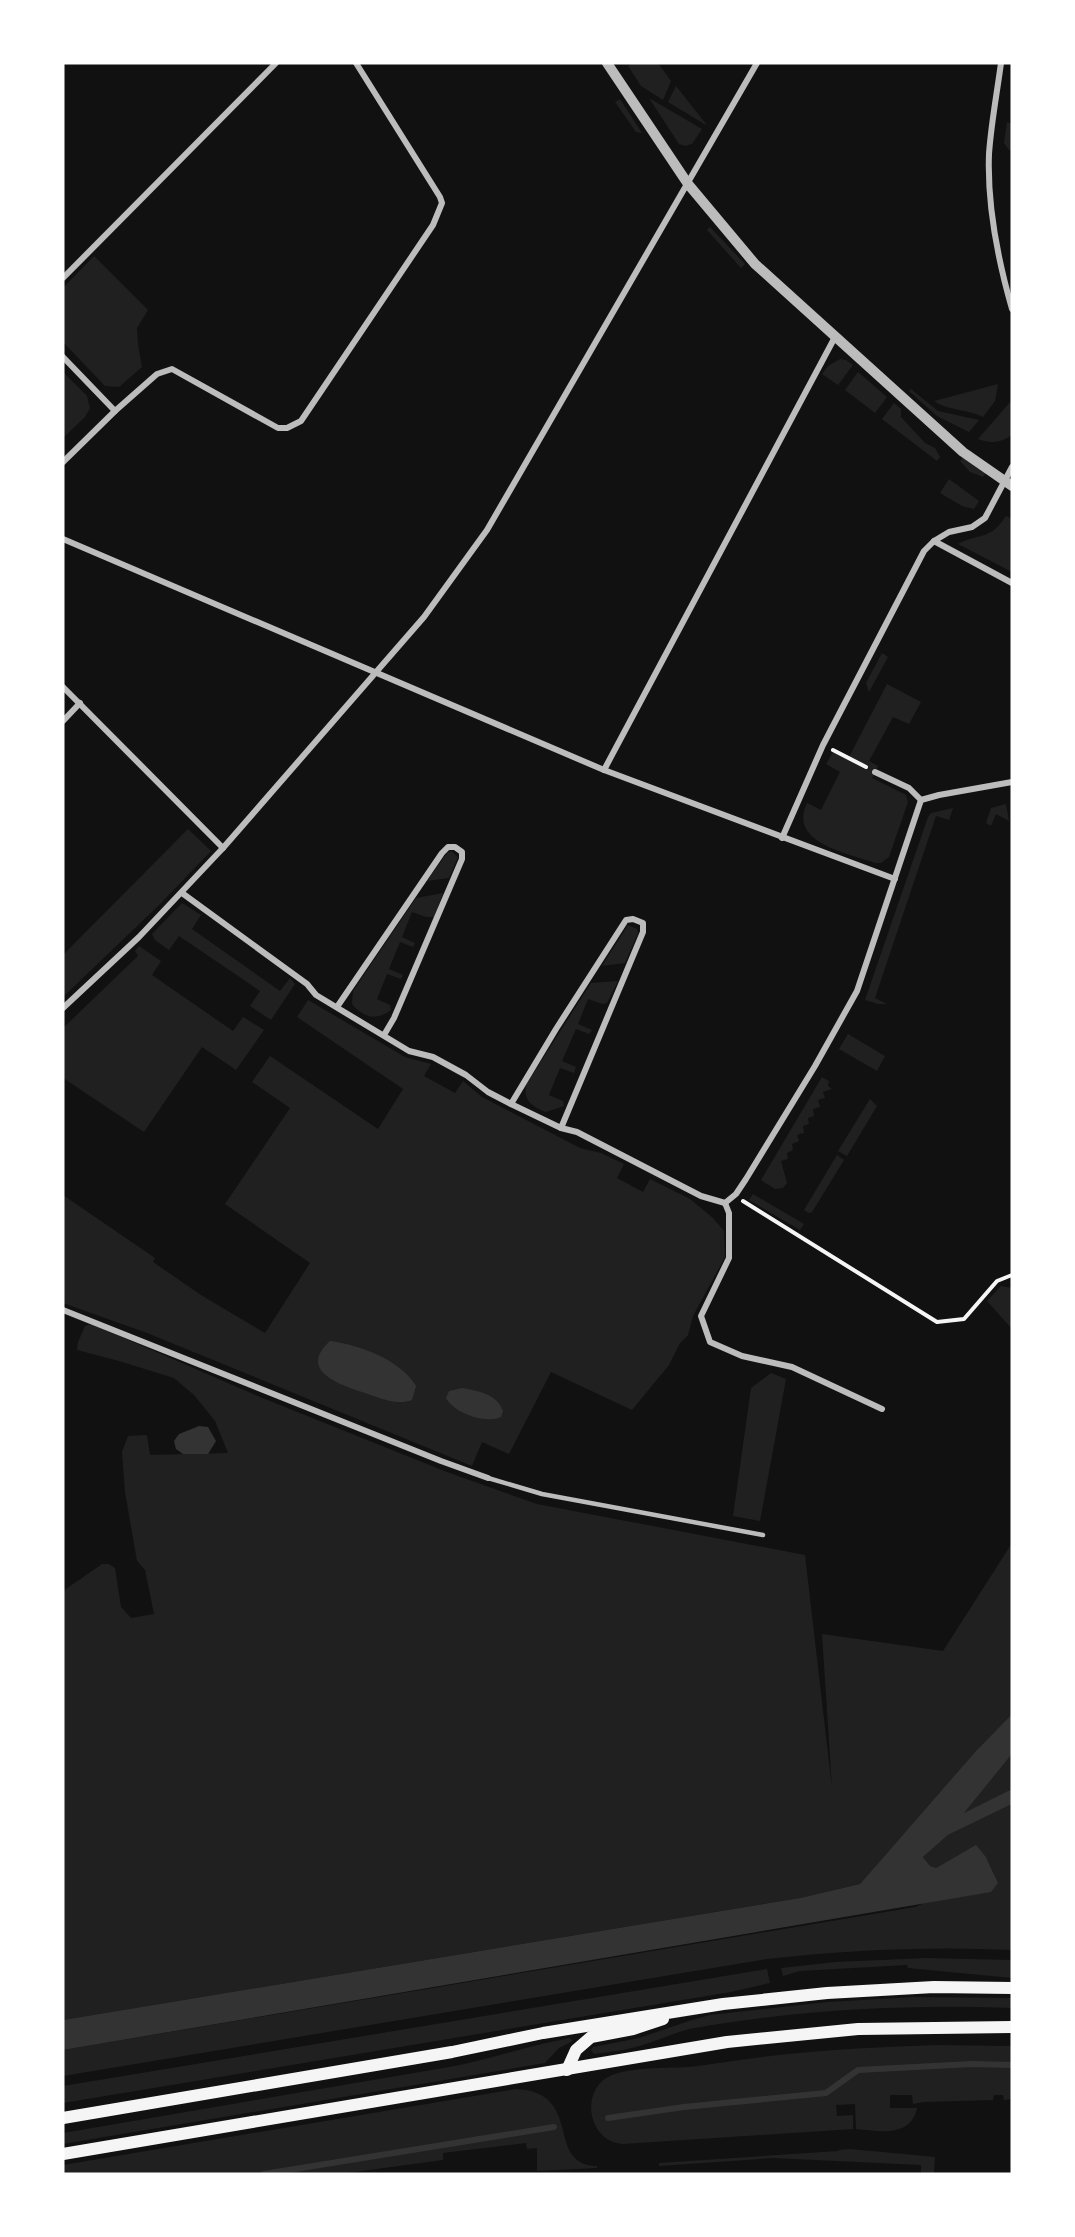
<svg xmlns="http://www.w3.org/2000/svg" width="1075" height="2237" font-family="'Fira Sans Condensed',sans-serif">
  <rect width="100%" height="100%" fill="#111"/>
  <g fill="#202020">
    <polygon points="632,63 658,63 671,81 663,100 641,86 628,66"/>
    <polygon points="676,86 706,124 706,125 668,102"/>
    <polygon points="649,98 702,129 692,144 685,146 679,144"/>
    <polygon points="620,99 642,133 636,132 615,102"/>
    <polygon points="1007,122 1012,124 1011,150 1009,150 1004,143"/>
    <polygon points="710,227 745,264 741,268 707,230"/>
    <polygon points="94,256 148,310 137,328 138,344 142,367 119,387 105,386 63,342 63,288"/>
    <polygon points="840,359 846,360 853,365 838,385 822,374 828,366"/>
    <polygon points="63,372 87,396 90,408 85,417 63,438"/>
    <polygon points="858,372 887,397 875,413 845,390"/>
    <path d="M 998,384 L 995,401 L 983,417 C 968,409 948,411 934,401 Z"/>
    <polygon points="911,389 938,411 979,420 969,432 937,416 909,391"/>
    <path d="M 1012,400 L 1012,435 C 1001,443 991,444 978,439 Z"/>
    <polygon points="894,403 901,409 901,417 925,443 935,448 940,457 937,461 882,419"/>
    <polygon points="970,450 982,460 987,472 983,477 970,472 960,461"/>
    <polygon points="949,479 979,501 974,509 962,506 940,493"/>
    <path d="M 1006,516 L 1012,519 L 1012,572 L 958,544 C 980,532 989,542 1006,516 Z"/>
    <polygon points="882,653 888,657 869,692 866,683"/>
    <path d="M 887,684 L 921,702 L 909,724 L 893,717 L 869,761 L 878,766 L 872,778 L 906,795 L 908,802 L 889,857 L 881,863 L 875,863 C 847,853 788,843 807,803 L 821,810 L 840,772 L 826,764 L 833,752 L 848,759 Z"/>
    <polygon points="1006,804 1009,821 996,814 991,826 986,823 991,808"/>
    <polygon points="953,808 949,820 936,816 875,998 887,1004 878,1004 865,1000 928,817 931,813"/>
    <polygon points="188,829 211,851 159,905 63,997 63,955"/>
    <polygon points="451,851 458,857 449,878 427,881 447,853"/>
    <path d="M 443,893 L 434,917 L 426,917 L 412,912 L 402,937 L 415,943 L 413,947 L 400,942 L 389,969 L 403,975 L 401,979 L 387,974 L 377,999 L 390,1005 L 391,1010 C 376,1021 364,1018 352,1004 L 353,991 L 416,898 Z"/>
    <polygon points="182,903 201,915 192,929 280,991 290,978 295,984 271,1020 250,1006 260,991 179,936 169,950 155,940 152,934"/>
    <polygon points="628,925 637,929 638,933 625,963 602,966"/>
    <polygon points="139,946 161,961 152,975 233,1031 243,1017 264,1030 236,1070 202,1047 144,1132 63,1078 63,1028 138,956 135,951"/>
    <path d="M 618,981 L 607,1003 L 602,1004 L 588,999 L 578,1024 L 592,1030 L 589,1034 L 576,1029 L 562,1061 L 576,1067 L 574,1073 L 560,1068 L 549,1095 L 563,1101 L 564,1106 L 546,1112 C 533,1107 523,1101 526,1085 L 591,983 Z"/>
    <polygon points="308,1000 405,1057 431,1064 424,1076 455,1093 463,1081 482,1097 580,1148 601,1153 624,1164 617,1178 643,1192 650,1179 690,1199 713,1218 724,1231 725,1257 693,1316 688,1335 680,1343 669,1365 632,1410 551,1372 509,1454 482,1442 472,1466 147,1333 63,1303 63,1195 155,1258 153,1262 201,1295 265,1333 310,1263 225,1204 290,1108 252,1082 270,1056 378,1129 403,1089 297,1017"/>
    <polygon points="848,1034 885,1056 877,1071 839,1049"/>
    <polygon points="822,1077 829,1081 828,1086 832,1089 823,1092 825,1098 818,1100 820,1107 813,1109 814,1116 808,1118 809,1124 803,1126 804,1133 797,1135 799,1141 792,1144 793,1150 787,1153 788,1159 781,1161 787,1183 783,1188 775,1189 761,1180"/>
    <polygon points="870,1099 877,1106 847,1156 838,1151"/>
    <polygon points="837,1155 844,1160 812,1212 809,1213 804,1210"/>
    <polygon points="753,1194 804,1224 800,1230 749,1200"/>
    <polygon points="1001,1286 1012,1288 1012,1329 987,1301"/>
    <polygon points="92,1324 260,1397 447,1472 537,1504 805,1555 832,1788 822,1634 943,1651 1012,1543 1012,1714 975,1752 860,1884 800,1898 63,2020 63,1591 102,1564 109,1564 115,1568 121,1607 131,1618 154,1614 145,1570 137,1561 125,1492 122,1452 128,1436 147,1435 150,1455 228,1453 215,1421 194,1395 174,1378 119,1361 77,1350 78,1342 85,1326"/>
    <polygon points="771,1373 786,1379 760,1521 733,1516 751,1388"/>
    <polygon points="1012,1754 1012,1789 963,1814"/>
    <path d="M 1012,1804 L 1012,1950 C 930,1946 848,1950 767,1959 L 63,2076 L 63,2050 L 915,1907 L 994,1874 L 986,1857 L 976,1846 L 936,1868 L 930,1866 L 923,1857 L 948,1835 Z"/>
    <polygon points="926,1958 1012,1960 1012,1978 908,1968 907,1965 800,1971 783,1976 781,1968 836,1962"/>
    <polygon points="767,1969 770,1983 731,1992 63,2103 63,2086"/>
    <path d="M 914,1997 L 1012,1998 L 1012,2008 C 906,2004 799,2010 695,2028 C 677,2031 660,2040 643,2045 C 627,2050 610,2052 594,2054 L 591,2050 L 593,2047 L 639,2038 L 692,2020 L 710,2015 L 828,2002 Z"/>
    <path d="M 570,2038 L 573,2041 L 559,2048 L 545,2063 L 63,2144 L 63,2133 L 455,2066 C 494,2058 531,2045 570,2038 Z"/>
    <path d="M 938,2045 L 1012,2046 L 1012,2099 L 1004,2100 L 1003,2095 L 994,2095 L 993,2100 L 924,2102 L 913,2104 L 912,2095 L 890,2095 L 890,2108 L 917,2108 C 911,2138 879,2131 856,2129 L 855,2104 L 836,2105 L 837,2116 L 853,2115 L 853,2129 L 623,2144 C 587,2142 579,2088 612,2075 C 636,2066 672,2069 698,2066 C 725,2062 752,2058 779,2055 C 832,2049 885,2047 938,2045 Z"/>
    <path d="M 516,2089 C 585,2092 544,2165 597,2166 L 597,2168 L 537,2171 L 537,2148 L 527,2149 L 526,2143 L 443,2153 L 443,2160 L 340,2174 L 63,2174 L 63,2165 Z"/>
    <polygon points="850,2149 935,2157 934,2174 921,2174 921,2165 773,2158 659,2166 659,2163 838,2151 839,2150"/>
  </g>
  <g fill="#333">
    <path d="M 330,1341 C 359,1345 400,1359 416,1386 L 412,1400 C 395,1406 378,1397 362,1392 C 338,1384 298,1370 330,1341 Z"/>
    <path d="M 462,1388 C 478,1391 497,1394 503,1411 L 501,1417 C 485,1424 454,1413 446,1398 L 449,1391 Z"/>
    <polygon points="199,1426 208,1427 216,1441 208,1454 183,1454 176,1449 174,1441 179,1434"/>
    <polygon points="1012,1714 1012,1754 964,1813 1012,1789 1012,1804 948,1835 923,1857 930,1866 936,1868 976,1845 986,1857 998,1883 991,1892 63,2050 63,2020 800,1898 860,1884 975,1752"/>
  </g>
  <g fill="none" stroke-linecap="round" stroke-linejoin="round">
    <g stroke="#333" stroke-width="6">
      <polyline points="608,2118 684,2107 826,2093 858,2070 972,2064 1012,2065"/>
      <polyline points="264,2174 554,2127"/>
    </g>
    <g stroke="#f5f5f5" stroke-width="4">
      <polyline points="833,750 866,767"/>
      <polyline points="743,1201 937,1322 964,1319 997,1281 1012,1275"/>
    </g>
    <polyline stroke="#bcbcbc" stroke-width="4.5" points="488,1478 542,1494 763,1535"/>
    <g stroke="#bcbcbc" stroke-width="6">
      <path d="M 1001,63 C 997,93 991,124 989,154 C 987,206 998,260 1012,309"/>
      <polyline points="63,278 276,63"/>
      <polyline points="63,357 115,411"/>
      <polyline points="63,462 115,411 157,374 172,369 278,428 287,428 301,421 433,225 442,203 440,197 356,63"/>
      <polyline points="1012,467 985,518 972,527 949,532 934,541 1012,583"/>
      <polyline points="63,539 604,770 895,879"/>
      <polyline points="63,687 223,848"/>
      <polyline points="63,721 80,703"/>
      <polyline points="604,770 835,337"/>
      <polyline points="875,772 909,788 921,800"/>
      <polyline points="782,838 823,745 924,551 934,541"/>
      <polyline points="182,893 307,984 316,995 409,1051 433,1057 466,1075 488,1092 511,1104 561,1128 577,1132 701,1196 725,1203 736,1194 746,1179 815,1066 857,991 921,800 939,795 1012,782"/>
      <polyline points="337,1007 442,853 448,847 455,847 462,852 462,859 394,1018 384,1035"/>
      <polyline points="63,1008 139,937 223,848 424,617 487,530 757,63"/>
      <polyline points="511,1104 556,1029 626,920 633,919 643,923 643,932 561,1128"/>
      <polyline points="725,1203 729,1213 729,1258 701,1316 710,1342 742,1356 792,1367 882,1409"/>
      <polyline points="63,1310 441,1461 488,1478"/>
    </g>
    <polyline stroke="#bcbcbc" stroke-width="10" points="607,63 688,184 755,264 963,452 1012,486"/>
    <g stroke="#f5f5f5" stroke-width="12">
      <polyline points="567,2070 576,2050 591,2037 633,2029 663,2019"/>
      <polyline points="63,2118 452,2052 543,2033 723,2004 827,1993 934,1987 1012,1988"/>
      <polyline points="63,2154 727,2042 858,2029 1012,2027"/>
    </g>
  </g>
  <rect width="1075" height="2237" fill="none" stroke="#ffffff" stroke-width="129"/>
</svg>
